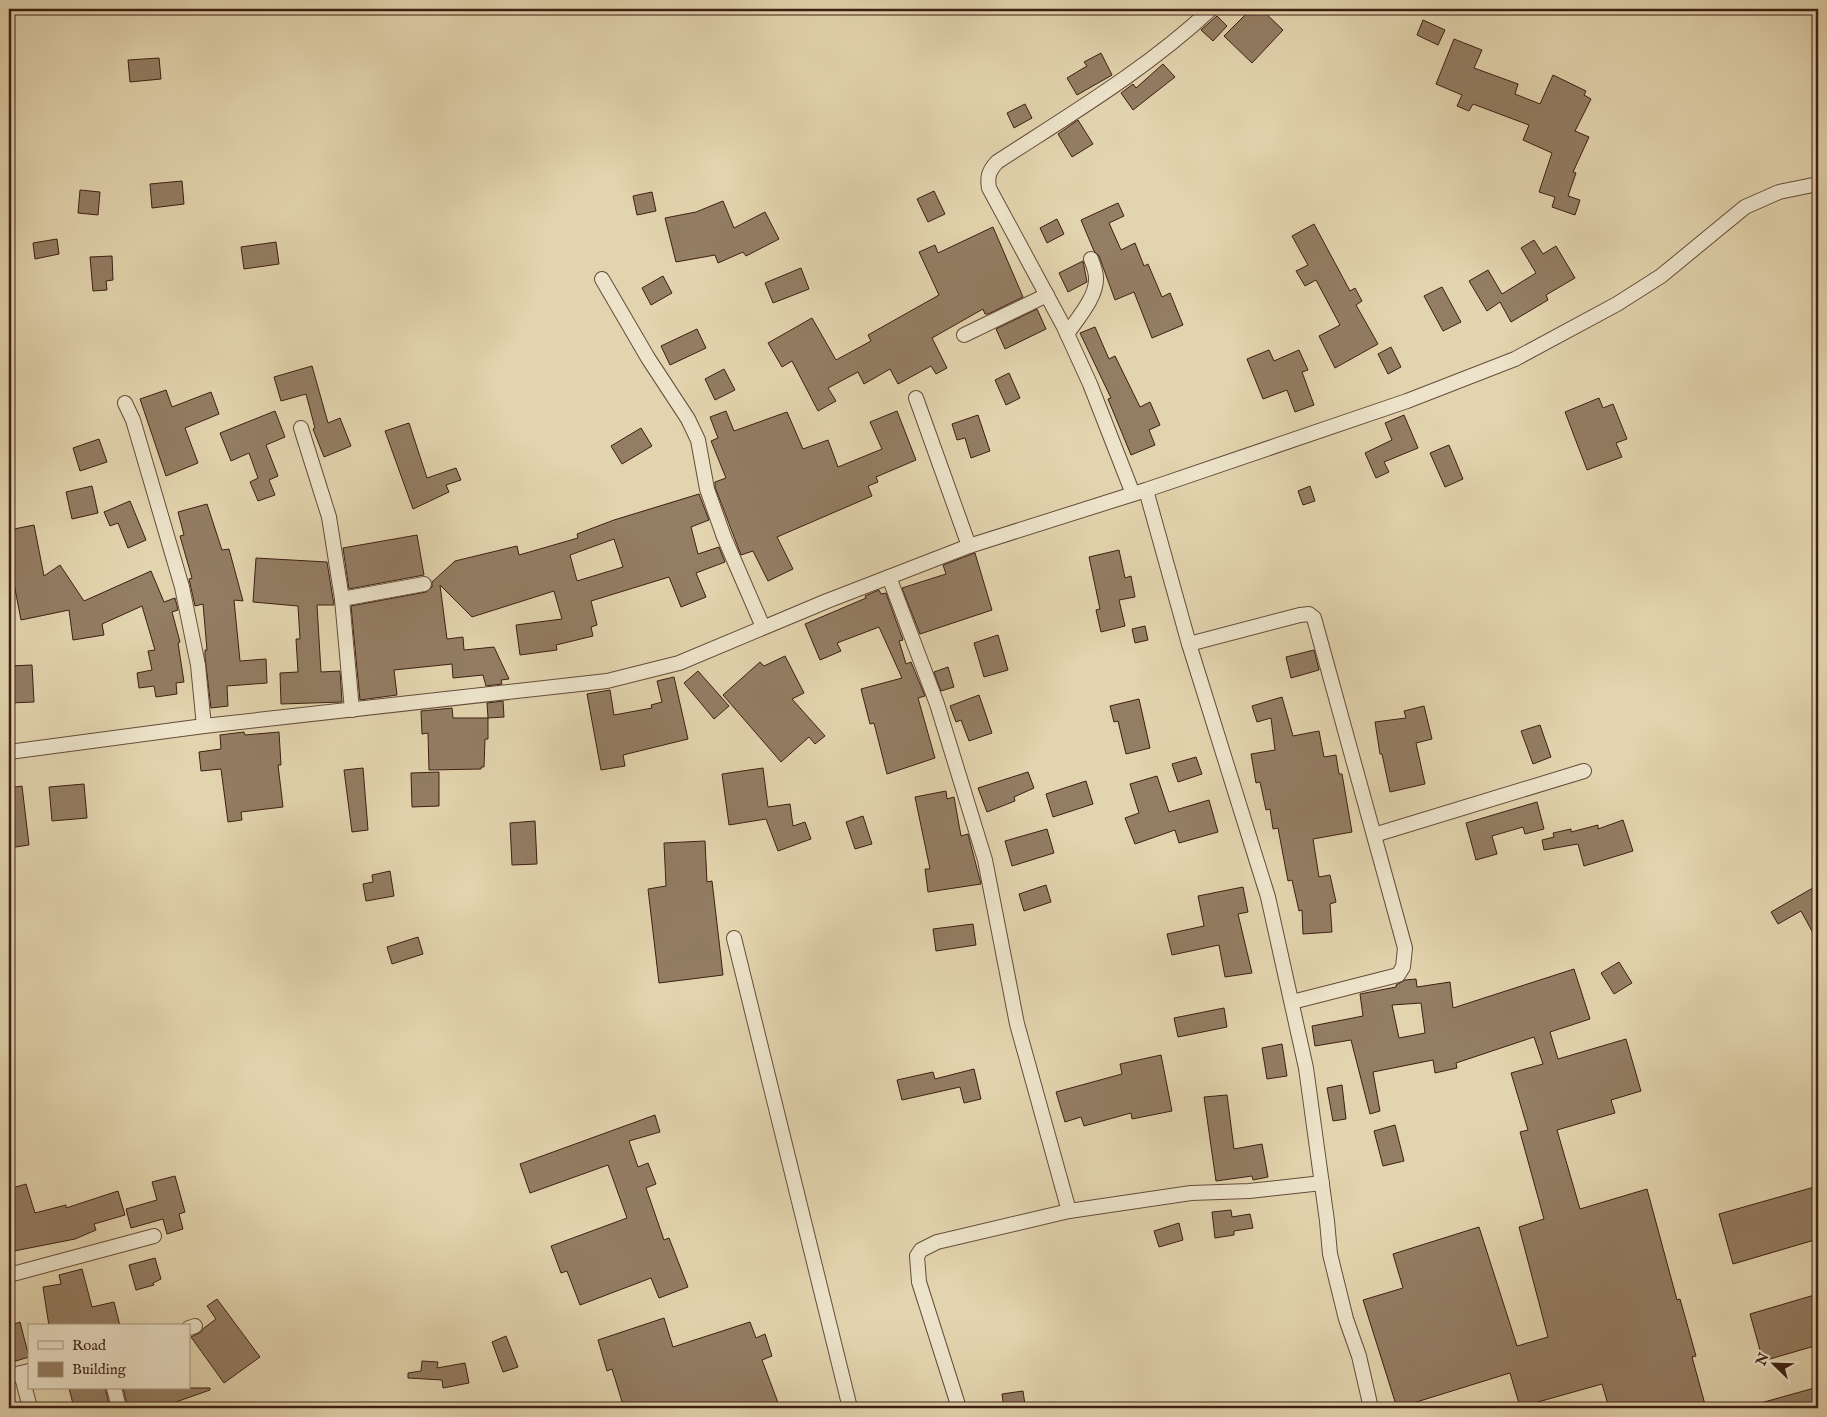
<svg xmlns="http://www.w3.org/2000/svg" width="1827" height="1417" font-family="'IM FELL English',serif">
  <rect width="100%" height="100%" fill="#e2d4ae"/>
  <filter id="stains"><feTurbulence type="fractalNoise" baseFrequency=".004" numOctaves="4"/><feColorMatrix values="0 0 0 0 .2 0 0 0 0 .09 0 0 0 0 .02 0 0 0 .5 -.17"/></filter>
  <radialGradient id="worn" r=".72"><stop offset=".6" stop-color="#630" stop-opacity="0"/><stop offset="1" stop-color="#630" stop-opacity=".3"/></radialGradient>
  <g fill="#937d63" stroke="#3d1f12" fill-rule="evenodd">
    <polygon points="1251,9 1261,9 1283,30 1252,63 1224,36"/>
    <polygon points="1217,16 1227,26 1213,41 1201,30"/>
    <polygon points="1423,20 1445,30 1438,45 1417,35"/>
    <polygon points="1454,39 1482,50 1474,68 1518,84 1515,94 1540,104 1553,75 1586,91 1584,95 1591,99 1575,131 1589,137 1573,172 1576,173 1568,196 1580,200 1575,215 1552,207 1555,197 1539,192 1552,153 1523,140 1529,125 1473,104 1469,111 1457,106 1462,95 1436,84"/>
    <polygon points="1101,53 1112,75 1077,95 1067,78 1087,66 1084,62"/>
    <polygon points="159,58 161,79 130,82 128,60"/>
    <polygon points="1163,64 1175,77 1133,110 1121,93 1133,84 1136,88"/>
    <polygon points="1025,104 1032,118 1014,128 1007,113"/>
    <polygon points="1078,120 1093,144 1072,157 1058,134"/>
    <polygon points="182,181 184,204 152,208 150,184"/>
    <polygon points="80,190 100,192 98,215 78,213"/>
    <polygon points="934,191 945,214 928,222 917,199"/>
    <polygon points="652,192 656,211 637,215 633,196"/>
    <polygon points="723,201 734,228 765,212 779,239 746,256 743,252 718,263 715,255 676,262 665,218 696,212"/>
    <polygon points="1118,203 1124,216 1109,223 1121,250 1135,243 1144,266 1148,264 1162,297 1170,293 1183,325 1152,338 1134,292 1115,300 1099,256 1094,251 1081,220"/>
    <polygon points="1057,219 1064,234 1047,243 1040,228"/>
    <polygon points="1314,224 1350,291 1355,288 1362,301 1356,305 1378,344 1335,368 1319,336 1340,325 1316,280 1305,286 1296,271 1308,265 1292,236"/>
    <polygon points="993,227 1023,297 988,314 985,314 983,309 932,338 947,368 936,374 931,366 898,384 890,369 864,384 858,372 828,388 836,401 818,411 792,361 782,367 768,343 812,318 836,360 871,341 868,335 939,295 919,252 935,245 938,253"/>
    <polygon points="57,239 59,254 35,259 33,243"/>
    <polygon points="1534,240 1543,254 1556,246 1575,278 1546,295 1548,300 1511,322 1500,302 1487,311 1469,281 1488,270 1502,294 1536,273 1521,248"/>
    <polygon points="276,242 279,264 244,269 241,247"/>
    <polygon points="112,256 113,280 106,281 107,290 93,291 90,257"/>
    <polygon points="1083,261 1087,282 1068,292 1059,273"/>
    <polygon points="801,268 809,289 773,303 765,283"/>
    <polygon points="663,276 672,293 651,305 642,288"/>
    <polygon points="1442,287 1461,322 1443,331 1424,296"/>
    <polygon points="1037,309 1046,329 1005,349 996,329"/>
    <polygon points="1095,327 1109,359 1115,356 1140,407 1150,402 1160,425 1149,430 1155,445 1131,455 1108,399 1111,398 1080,333"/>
    <polygon points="697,329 706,348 670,365 661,346"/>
    <polygon points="1391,347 1401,367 1388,374 1378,354"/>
    <polygon points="1269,350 1274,361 1299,350 1308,370 1302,372 1314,405 1295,412 1287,390 1263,399 1247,359"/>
    <polygon points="312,366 328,423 340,418 351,446 324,457 313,429 315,428 306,394 281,401 274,377"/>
    <polygon points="724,369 735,390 715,400 705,379"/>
    <polygon points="1009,373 1020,398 1006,405 995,380"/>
    <polygon points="166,390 172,407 211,392 219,414 185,428 198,463 166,476 140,399"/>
    <polygon points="1599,398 1603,408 1613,404 1627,439 1616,443 1622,457 1587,470 1565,412"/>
    <polygon points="275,411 285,437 266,445 278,476 269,480 275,495 258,501 250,482 258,478 249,453 231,461 220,433"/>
    <polygon points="726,411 734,431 787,412 803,449 828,440 838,467 882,449 870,422 897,411 916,460 876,477 878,482 868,486 872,496 777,537 793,569 768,581 753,551 741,555 715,487 715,482 726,478 711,441 718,438 710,417"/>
    <polygon points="978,415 990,451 971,458 965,438 957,440 952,424"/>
    <polygon points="1404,415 1418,448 1384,462 1389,472 1376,478 1365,453 1392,440 1385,423"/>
    <polygon points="409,423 427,478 456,468 461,480 446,485 449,492 413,509 385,431"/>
    <polygon points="641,428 652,446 622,464 611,446"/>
    <polygon points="99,439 107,462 80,471 73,448"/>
    <polygon points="1449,445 1463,479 1445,487 1430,453"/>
    <polygon points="92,486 98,513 72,519 66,492"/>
    <polygon points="1310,486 1315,501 1303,505 1298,491"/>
    <path d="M 699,494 L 709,520 L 691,527 L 698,554 L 719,547 L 725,562 L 696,573 L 706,597 L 681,607 L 669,577 L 591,601 L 597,625 L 591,627 L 593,636 L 556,645 L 557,650 L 520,655 L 516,625 L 562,619 L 554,591 L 472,617 L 440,585 L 447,639 L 463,637 L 464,650 L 494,647 L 509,679 L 501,680 L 502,684 L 486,686 L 483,675 L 453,678 L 452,664 L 394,670 L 397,695 L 360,700 L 351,606 L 426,592 L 432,587 L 432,582 L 455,561 L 517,546 L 519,555 L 578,538 L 577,534 L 614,520 ZM 614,539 L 623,567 L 577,581 L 570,555 Z"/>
    <polygon points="130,501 146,540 128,548 118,523 110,526 104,512"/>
    <polygon points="207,504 222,550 229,549 243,601 234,600 240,661 266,659 267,683 227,686 228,706 211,708 205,657 205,650 207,650 203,604 195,606 189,579 192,578 180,536 184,535 178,512"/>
    <polygon points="34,525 44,576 60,565 84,601 151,571 164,602 175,598 178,610 172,612 180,642 178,643 184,682 176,683 177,694 156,697 154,686 139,688 137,673 152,670 148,651 155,650 142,606 102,624 104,635 73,640 69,610 21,620 9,558 9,530"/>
    <polygon points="417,535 424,575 349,589 343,548"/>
    <polygon points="1119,550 1125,578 1131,576 1135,597 1119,600 1125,626 1101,632 1096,610 1100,609 1089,557"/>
    <polygon points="975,553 992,610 920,634 902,588 946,574 943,565"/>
    <polygon points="256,558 327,562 334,605 317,605 321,672 340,671 342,702 281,704 280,673 298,672 296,639 300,639 298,606 253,602"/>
    <polygon points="879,590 881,594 886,593 903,640 899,641 906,664 911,662 925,696 918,698 935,758 887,774 874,723 870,724 861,689 902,678 879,627 837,643 841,651 820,660 805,624 866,598 865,596"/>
    <polygon points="1145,626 1148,640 1135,643 1132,629"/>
    <polygon points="998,635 1008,670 984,677 974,643"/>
    <polygon points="1314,650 1319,670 1291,678 1286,657"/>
    <polygon points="785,656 804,693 792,699 825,736 815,744 809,737 781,762 723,695 760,662 764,666"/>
    <polygon points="32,665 34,702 9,703 9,666"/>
    <polygon points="948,667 954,687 941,691 934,672"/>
    <polygon points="698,671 729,706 714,719 684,683"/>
    <polygon points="674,677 688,739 623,755 625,766 601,770 587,694 610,690 614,715 652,708 651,705 662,702 657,681"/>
    <polygon points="979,695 992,733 969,741 961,720 956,722 950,706"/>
    <polygon points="1282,697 1293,736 1319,731 1324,757 1336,755 1339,774 1342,774 1352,832 1313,839 1319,877 1330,875 1336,902 1330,904 1332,932 1303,934 1302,910 1299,911 1292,880 1288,881 1278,828 1273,829 1270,809 1266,810 1260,782 1256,783 1251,754 1275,750 1271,718 1257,722 1252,706"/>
    <polygon points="1139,699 1150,748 1126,754 1118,721 1114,722 1110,706"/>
    <polygon points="503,701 504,717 488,718 487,703"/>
    <polygon points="1424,706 1432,739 1416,743 1425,784 1390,792 1382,754 1380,754 1375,722 1406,718 1404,711"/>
    <polygon points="452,708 453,718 488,718 488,739 485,739 484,767 481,767 481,769 429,770 428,733 422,734 421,711"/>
    <polygon points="1540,725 1551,757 1533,764 1521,731"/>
    <polygon points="244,732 245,735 279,732 281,765 278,765 283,807 241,812 242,820 228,822 221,769 201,771 199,752 221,749 220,735"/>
    <polygon points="1196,757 1202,774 1178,782 1172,764"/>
    <polygon points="363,768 368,830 352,832 344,770"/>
    <polygon points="763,768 768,807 790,804 793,826 805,822 811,839 778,851 766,819 729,825 722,774"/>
    <polygon points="439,772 439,806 412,807 411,773"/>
    <polygon points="1028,772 1034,788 1014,797 1015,801 987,812 978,788"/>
    <polygon points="1157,776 1169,812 1209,800 1218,832 1179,843 1175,830 1135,844 1125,818 1139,813 1130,784"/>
    <polygon points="1086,781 1093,804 1053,817 1046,794"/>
    <polygon points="84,784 87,818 52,821 49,787"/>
    <polygon points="22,786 29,845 9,848 9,788"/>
    <polygon points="946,791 947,799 954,797 961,836 968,834 981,884 928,892 925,869 930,869 915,797"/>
    <polygon points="1537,802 1544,829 1525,834 1523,827 1492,836 1497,854 1476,860 1466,823"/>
    <polygon points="863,816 872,844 855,849 846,822"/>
    <polygon points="1623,820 1633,851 1584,866 1578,844 1544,850 1542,840 1554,837 1553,833 1571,829 1571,832 1598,825 1598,829"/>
    <polygon points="535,821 537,864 512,865 510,823"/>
    <polygon points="1047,829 1054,853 1012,866 1005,841"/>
    <polygon points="705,841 707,882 712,881 723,975 659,983 648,889 666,886 664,843"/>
    <polygon points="390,871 394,896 366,901 363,884 373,882 372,875"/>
    <polygon points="1046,885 1051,902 1024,911 1019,894"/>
    <polygon points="1818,885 1818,942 1801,911 1778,924 1771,912"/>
    <polygon points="1243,887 1248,912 1238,914 1252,973 1225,977 1219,945 1172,955 1167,934 1204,926 1198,896"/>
    <polygon points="973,924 976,945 936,951 933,929"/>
    <polygon points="418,937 423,954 392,964 387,947"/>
    <polygon points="1619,962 1632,983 1614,994 1601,973"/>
    <path d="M 1574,969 L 1590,1019 L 1550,1032 L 1558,1059 L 1626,1039 L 1641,1091 L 1611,1100 L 1615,1113 L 1557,1130 L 1580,1209 L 1647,1189 L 1677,1300 L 1680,1299 L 1696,1356 L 1692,1357 L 1706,1408 L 1609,1408 L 1602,1384 L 1520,1407 L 1510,1373 L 1397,1408 L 1363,1300 L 1403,1288 L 1393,1254 L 1479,1227 L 1517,1346 L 1548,1337 L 1519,1227 L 1544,1219 L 1520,1132 L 1528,1130 L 1511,1073 L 1543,1064 L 1534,1037 L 1456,1063 L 1457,1068 L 1435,1073 L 1433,1060 L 1373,1072 L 1380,1111 L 1370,1114 L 1351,1040 L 1315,1046 L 1312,1026 L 1363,1016 L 1360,994 L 1396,987 L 1396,985 L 1405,980 L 1416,979 L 1417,987 L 1450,982 L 1453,1008 ZM 1421,1003 L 1425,1033 L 1399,1038 L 1392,1005 Z"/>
    <polygon points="1224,1008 1227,1027 1178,1037 1174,1018"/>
    <polygon points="1282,1044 1287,1076 1267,1079 1262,1048"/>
    <polygon points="1161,1055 1172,1111 1132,1119 1131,1113 1084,1126 1081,1117 1065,1122 1056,1092 1122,1074 1120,1064"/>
    <polygon points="974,1069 981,1099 964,1103 960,1087 902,1100 897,1080 933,1072 935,1079"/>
    <polygon points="1342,1085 1346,1119 1333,1121 1327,1088"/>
    <polygon points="1227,1095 1234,1149 1262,1144 1268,1177 1253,1180 1252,1176 1216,1181 1204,1097"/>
    <polygon points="655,1115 660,1132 629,1141 638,1167 648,1163 656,1184 646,1188 664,1240 669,1238 688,1287 659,1298 651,1278 580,1305 567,1271 561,1273 551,1246 627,1218 608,1165 530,1193 520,1164"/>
    <polygon points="1395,1125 1404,1161 1383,1166 1374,1131"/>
    <polygon points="175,1176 185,1212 179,1214 183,1229 167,1234 163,1219 131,1228 126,1209 157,1200 152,1182"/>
    <polygon points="26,1184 35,1213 66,1205 66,1208 118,1191 125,1215 94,1224 96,1230 75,1239 9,1252 9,1189"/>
    <polygon points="1818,1186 1818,1239 1733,1264 1719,1214"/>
    <polygon points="1231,1210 1232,1217 1250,1214 1253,1228 1234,1231 1234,1235 1215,1238 1212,1212"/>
    <polygon points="1179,1223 1183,1240 1159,1247 1154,1231"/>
    <polygon points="155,1258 161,1279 153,1283 154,1285 136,1290 129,1265"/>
    <polygon points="82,1269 92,1307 114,1302 120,1326 49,1326 43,1287 61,1284 59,1275"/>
    <polygon points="1818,1294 1818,1345 1763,1361 1750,1314"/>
    <polygon points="217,1299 260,1357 224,1383 191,1337 201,1332 204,1328 216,1319 207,1306"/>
    <polygon points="664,1318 673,1347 750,1322 756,1338 765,1334 772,1356 762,1360 780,1408 624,1408 612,1369 607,1371 598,1340"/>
    <polygon points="20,1322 29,1357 9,1363 9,1326"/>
    <polygon points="506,1336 518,1367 503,1372 492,1342"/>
    <polygon points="422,1361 438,1362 437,1368 465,1363 469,1383 443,1388 442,1380 408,1378 408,1373 421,1371"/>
    <polygon points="1818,1387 1818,1408 1758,1408 1757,1404"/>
    <polygon points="69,1388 105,1388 110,1408 74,1408"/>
    <polygon points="123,1388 210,1388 210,1390 159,1408 128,1408"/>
    <polygon points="1023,1391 1025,1405 1004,1408 1002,1394"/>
  </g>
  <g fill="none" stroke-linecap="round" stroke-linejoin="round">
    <g stroke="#664c39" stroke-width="16">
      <g id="minor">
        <polyline points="602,279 648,358 688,419 698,440 707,489 724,537 763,627"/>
        <path d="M 1067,334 C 1077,319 1097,297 1096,278 C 1096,272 1093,264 1091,259"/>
        <polyline points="964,335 1047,295"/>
        <polyline points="916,398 969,546"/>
        <polyline points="125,403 133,420 182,587 198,665 204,726"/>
        <polyline points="301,428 329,517 342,599 352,710"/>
        <polyline points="1146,490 1189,644 1268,897 1306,1068 1327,1221 1330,1254 1346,1319 1359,1356 1371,1408"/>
        <path d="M 1133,494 L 1090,384 L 1064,327 L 989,188 C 987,176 989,171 997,162 C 1071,114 1147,69 1211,9"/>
        <polyline points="889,577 937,704 985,860 1017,1024 1069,1211 937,1242 921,1250 917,1256 919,1282 959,1408"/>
        <polyline points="342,599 424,584"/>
        <polyline points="1189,644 1300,615 1309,614 1314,618 1405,948 1403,967 1398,975 1292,1002"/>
        <polyline points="9,752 204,726 607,681 679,663 827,601 969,546 1146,490 1407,401 1515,359 1617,304 1661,276 1745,207 1779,192 1818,184"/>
        <polyline points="1374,835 1584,771"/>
        <polyline points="734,938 850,1408"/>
        <polyline points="1069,1211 1191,1193 1249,1191 1322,1183"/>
        <polyline points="9,1275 154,1236"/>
        <polyline points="189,1328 195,1326"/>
        <polyline points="21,1373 30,1408"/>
        <polyline points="9,1376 29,1371"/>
        <polyline points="114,1388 119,1408"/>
      </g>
    </g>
    <use href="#minor" stroke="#ece3ca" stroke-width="14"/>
  </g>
  <rect width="1827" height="1417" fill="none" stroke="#e2d4ae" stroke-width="30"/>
  <rect x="10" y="10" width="1807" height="1397" fill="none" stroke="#3d1f12" stroke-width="2.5"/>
  <rect x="15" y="15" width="1797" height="1387" fill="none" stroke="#3d1f12"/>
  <rect x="28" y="1324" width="162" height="65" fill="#ece3ca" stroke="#a69580"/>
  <rect x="38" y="1341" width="25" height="8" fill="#ece3ca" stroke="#a69580"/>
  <text x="72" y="1350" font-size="15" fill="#3d1f12">Road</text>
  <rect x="38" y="1362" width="25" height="15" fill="#937d63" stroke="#a69580"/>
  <text x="72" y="1374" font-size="15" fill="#3d1f12">Building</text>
  <g transform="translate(1774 1364) rotate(293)" stroke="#ece3ca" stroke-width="4" paint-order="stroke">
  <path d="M0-4L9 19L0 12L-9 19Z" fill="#3d1f12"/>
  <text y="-8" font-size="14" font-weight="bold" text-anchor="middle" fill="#3d1f12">N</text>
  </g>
  <rect width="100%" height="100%" filter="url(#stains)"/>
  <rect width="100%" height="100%" fill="url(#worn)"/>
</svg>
